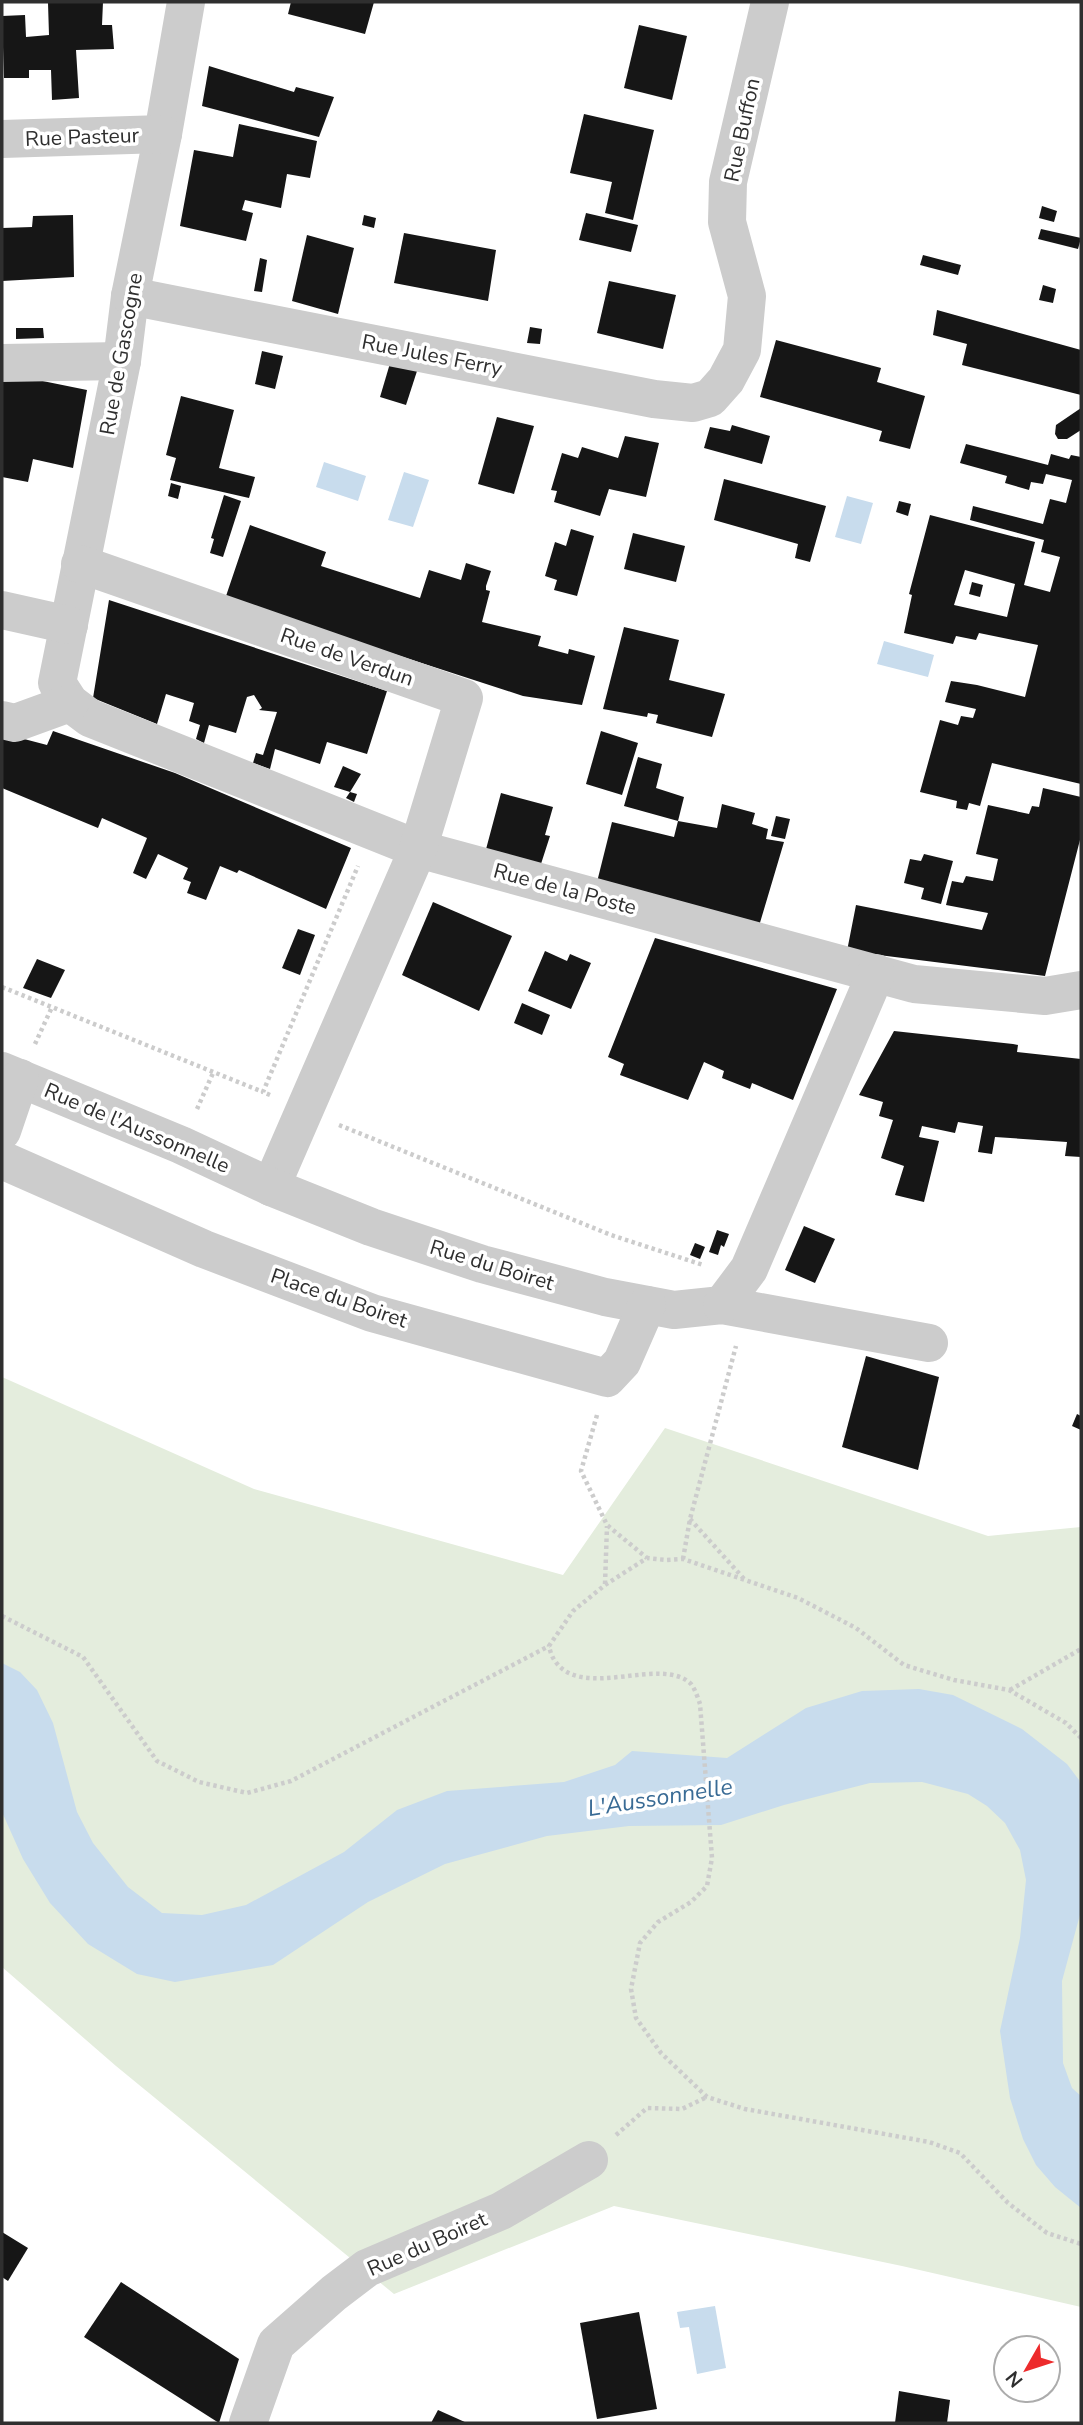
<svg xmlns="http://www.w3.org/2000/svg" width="1083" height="2425" font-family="'Nunito Sans',sans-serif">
  <rect width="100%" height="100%" fill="#fff"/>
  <polygon fill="#e4eddd" points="2,1377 254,1489 563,1575 665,1428 988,1536 1081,1527 1081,2307 902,2266 614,2206 394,2294 116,2066 2,1967"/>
  <g fill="#c8dced">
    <polygon points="324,462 366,476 358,501 316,487"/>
    <polygon points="404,472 429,480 413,527 388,520"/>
    <polygon points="847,496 873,503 861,544 835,537"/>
    <polygon points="884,641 934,655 928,677 877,664"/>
    <polygon points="2,1663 20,1672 37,1690 53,1723 77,1812 93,1843 128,1887 162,1913 202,1915 246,1905 344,1852 397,1810 447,1791 564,1782 615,1765 632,1751 727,1758 806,1708 862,1691 919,1689 953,1695 1022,1729 1067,1764 1079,1780 1081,1789 1081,1911 1062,1981 1063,2063 1072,2088 1081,2096 1081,2208 1055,2187 1036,2165 1023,2139 1010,2098 1000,2031 1020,1938 1026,1880 1020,1850 1005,1823 987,1806 968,1794 922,1782 870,1783 784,1805 721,1825 629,1826 547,1836 445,1864 368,1902 273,1965 175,1982 137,1974 88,1944 50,1903 23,1859 2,1812"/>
    <polygon points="715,2306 726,2368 697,2374 689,2327 680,2328 677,2312"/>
  </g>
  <g fill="#161616" fill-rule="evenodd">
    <polygon points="103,2 102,25 112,25 114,49 76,50 79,98 52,100 51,70 29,70 29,78 4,78 2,16 25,15 26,37 49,35 48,3"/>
    <polygon points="291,2 374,2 365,34 288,14"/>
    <polygon points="639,25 687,36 672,100 624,88"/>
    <polygon points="209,66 294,92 296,87 334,97 319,137 202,106"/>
    <polygon points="584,114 654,130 633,220 605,213 612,182 570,173"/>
    <polygon points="239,124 317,141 310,178 287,174 281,208 245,200 242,210 253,213 246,241 180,226 194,150 233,157"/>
    <polygon points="1042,206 1057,211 1054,222 1039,218"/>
    <polygon points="586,213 638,225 631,252 579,240"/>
    <polygon points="73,215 74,277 2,281 2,228 32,227 33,216"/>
    <polygon points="364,215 376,218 374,228 362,225"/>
    <polygon points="1041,229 1081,238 1078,249 1038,239"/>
    <polygon points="404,233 496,250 488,301 394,283"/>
    <polygon points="307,235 354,248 338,314 292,301"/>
    <polygon points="923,255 961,265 958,275 920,265"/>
    <polygon points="260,258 267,260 262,292 254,291"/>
    <polygon points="609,281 676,295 663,349 597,333"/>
    <polygon points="1043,285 1056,289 1053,303 1039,300"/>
    <polygon points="937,310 1081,350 1081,395 962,365 967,344 933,335"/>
    <polygon points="530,327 542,329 540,344 527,343"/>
    <polygon points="16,328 43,328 44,338 16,339"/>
    <polygon points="776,340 881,368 877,382 925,396 910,449 879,441 882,431 760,397"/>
    <polygon points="262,351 283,356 275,389 255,384"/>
    <polygon points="391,360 418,368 406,405 380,397"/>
    <polygon points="18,376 87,390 73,468 33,459 28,482 2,477 2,377"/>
    <polygon points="181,396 234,410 219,468 255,477 249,498 170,480 176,458 166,455"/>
    <polygon points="1081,408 1081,430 1067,439 1058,439 1055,434 1056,425"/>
    <polygon points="497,417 534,426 514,494 478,484"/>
    <polygon points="732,425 770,436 762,464 704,448 710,427 730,431"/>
    <polygon points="625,436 659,443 646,497 609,489 600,516 554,502 557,491 551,490 562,453 578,458 582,447 618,458"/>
    <path d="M 966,444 L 1048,465 L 1051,454 L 1069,459 L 1071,455 L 1081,457 L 1081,784 L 992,763 L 980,806 L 969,803 L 967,810 L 956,808 L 957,801 L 920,792 L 940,720 L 958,725 L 961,716 L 973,718 L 976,709 L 945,702 L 951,681 L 977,685 L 1025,697 L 1038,645 L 979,633 L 976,640 L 956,636 L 953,644 L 904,633 L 912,595 L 909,594 L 930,515 L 1035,542 L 1024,585 L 1050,592 L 1060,557 L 1041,552 L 1044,540 L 970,520 L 973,506 L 1043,524 L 1050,499 L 1066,503 L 1072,480 L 1046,474 L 1043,484 L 1031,482 L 1029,490 L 1005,483 L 1007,476 L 960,463 ZM 965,570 L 1015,584 L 1007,617 L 954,605 Z"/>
    <polygon points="724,479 826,506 810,562 795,558 798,544 714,520"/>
    <polygon points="171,483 181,486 178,499 168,496"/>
    <polygon points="224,495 241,501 223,557 210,553 214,539 211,538"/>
    <polygon points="899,501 911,504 908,516 896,512"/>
    <polygon points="250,525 326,552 321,566 420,598 429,570 461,580 466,563 491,571 486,586 486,590 490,591 482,622 541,636 538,646 568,654 569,649 595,656 582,705 523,696 225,599"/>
    <polygon points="571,529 594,536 577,596 554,590 557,580 545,576 555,542 566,546"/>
    <polygon points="633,533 685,546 676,582 624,569"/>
    <polygon points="972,582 983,585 980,597 969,594"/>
    <polygon points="109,600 387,691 367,754 327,742 320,764 275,749 270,769 253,763 256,753 263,755 277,712 259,710 262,708 254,695 247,697 236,733 209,725 204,743 196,739 200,725 189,721 194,703 166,694 157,724 93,698"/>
    <polygon points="624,627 679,640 669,680 725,694 712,737 656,723 658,715 648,713 647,717 603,709"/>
    <polygon points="53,731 175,773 351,848 326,909 239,870 237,873 220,866 206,900 187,893 191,882 183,879 188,868 158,854 146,879 133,873 147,838 102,818 98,828 2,788 2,742 5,734 47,745"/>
    <polygon points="601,731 638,743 622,795 586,784"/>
    <polygon points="638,757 662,764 656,788 684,797 678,821 624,806"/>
    <polygon points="343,766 361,774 350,792 357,794 354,802 346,798 350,792 334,787"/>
    <polygon points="1043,788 1081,797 1081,836 1045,976 847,951 856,905 982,930 988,913 946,905 952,881 963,883 966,876 993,881 998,859 976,854 988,805 1029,814 1032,806 1039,807"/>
    <polygon points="501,793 553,807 545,835 550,836 540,867 485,853"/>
    <polygon points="722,804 755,813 752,824 768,829 766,839 784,842 759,926 597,882 612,822 674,837 678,821 717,828"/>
    <polygon points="776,816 790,819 785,839 771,836"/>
    <polygon points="924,854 953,861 941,904 921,899 924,888 904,883 910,859 921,861"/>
    <polygon points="433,902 512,936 479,1011 402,975"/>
    <polygon points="298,929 315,935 300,975 282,968"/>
    <polygon points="655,938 837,989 793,1100 752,1083 750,1089 722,1078 724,1071 704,1062 688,1100 620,1075 624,1064 608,1057"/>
    <polygon points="545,951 567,961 570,954 591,963 571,1009 528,991"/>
    <polygon points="37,959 65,970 51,998 23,988"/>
    <polygon points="522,1003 550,1015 542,1035 514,1023"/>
    <polygon points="894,1031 1013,1044 1018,1045 1017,1052 1081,1059 1081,1157 1065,1156 1067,1142 995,1137 992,1154 978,1152 983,1126 958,1122 955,1133 922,1126 919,1137 939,1141 924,1202 895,1195 904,1166 881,1158 893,1120 879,1116 883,1102 859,1095"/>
    <polygon points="804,1226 835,1239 815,1283 785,1270"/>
    <polygon points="717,1230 729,1234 724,1247 721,1245 718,1255 709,1252"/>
    <polygon points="695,1243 705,1247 700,1259 690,1255"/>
    <polygon points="866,1356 939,1377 918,1470 842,1447"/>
    <polygon points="1077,1414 1081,1416 1081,1430 1072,1426"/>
    <polygon points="2,2232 28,2248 8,2281 2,2277"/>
    <polygon points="121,2282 239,2359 219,2423 84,2337"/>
    <polygon points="639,2312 657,2409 597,2419 580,2323"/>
    <polygon points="899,2391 950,2400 947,2423 895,2423"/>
    <polygon points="438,2410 467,2423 431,2423"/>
  </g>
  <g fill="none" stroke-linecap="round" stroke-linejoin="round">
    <g stroke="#ccc" stroke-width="4.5" stroke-dasharray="3.5 3.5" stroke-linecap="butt">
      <polyline points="2,987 263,1092"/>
      <polyline points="35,1044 52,1007"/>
      <polyline points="270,1095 263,1092 358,866"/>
      <polyline points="197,1109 213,1073"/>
      <polyline points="339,1125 611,1235 703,1265"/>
      <polyline points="597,1415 581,1471 607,1525 647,1558"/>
      <polyline points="690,1519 745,1580"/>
      <polyline points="683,1559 690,1519 736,1346"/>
      <polyline points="605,1584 607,1526"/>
      <polyline points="2,1616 83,1657 157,1761 199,1782 247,1793 291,1781 549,1646"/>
      <polyline points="1010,1690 1081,1649"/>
      <path d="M 1081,1738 L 1066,1723 L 1009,1690 L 954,1680 L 904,1665 L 856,1628 L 798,1598 L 683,1559 L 666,1560 L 647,1558 L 605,1585 L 573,1611 L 549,1646 C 550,1651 552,1657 555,1661 C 582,1701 662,1655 691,1684 C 695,1689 698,1698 700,1704 L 712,1858 L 707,1886 L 691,1902 L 658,1922 L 640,1943 L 631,1989 L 636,2018 L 661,2053 L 707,2097 L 745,2109 L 929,2142 L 960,2153 L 1008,2203 L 1047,2233 L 1081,2244"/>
      <polyline points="616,2135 647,2108 682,2109 707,2097"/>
    </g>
    <g stroke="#ccc" stroke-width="38">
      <polyline points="186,2 163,134 130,296 122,361 57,683 70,703 90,718 418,849 914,984 1045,996 1081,990"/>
      <polyline points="2,139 163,134"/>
      <polyline points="130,296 654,399 693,403 710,398 726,380 742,350 747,296 727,222 728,182 770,2"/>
      <polyline points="2,363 122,361"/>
      <polyline points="80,564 464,698 418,849 271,1187"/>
      <polyline points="2,610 69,625"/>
      <polyline points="2,720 15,723 70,703"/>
      <polyline points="2,1071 181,1145 271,1187 371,1227 482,1264 605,1297 674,1310 722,1305 929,1343"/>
      <polyline points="2,1131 20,1078"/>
      <polyline points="2,1160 204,1249 372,1313 607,1378 622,1362 647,1305"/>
      <polyline points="722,1305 749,1269 876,973"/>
      <polyline points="248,2423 276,2344 334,2293 367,2268 501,2211 589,2160"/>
    </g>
  </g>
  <g text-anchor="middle" stroke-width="7" stroke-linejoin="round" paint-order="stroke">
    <g font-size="21" fill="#2f2f2f" stroke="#fff">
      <text transform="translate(742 130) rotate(-78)" y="7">Rue Buffon</text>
      <text transform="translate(82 137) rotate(-2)" y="7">Rue Pasteur</text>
      <text transform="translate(121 354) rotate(-80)" y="7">Rue de Gascogne</text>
      <text transform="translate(432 355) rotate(11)" y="7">Rue Jules Ferry</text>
      <text transform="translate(347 657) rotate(19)" y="7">Rue de Verdun</text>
      <text transform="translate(565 889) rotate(15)" y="7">Rue de la Poste</text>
      <text transform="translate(137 1128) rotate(23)" y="7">Rue de l'Aussonnelle</text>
      <text transform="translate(492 1265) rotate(17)" y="7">Rue du Boiret</text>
      <text transform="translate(339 1298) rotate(19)" y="7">Place du Boiret</text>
      <text transform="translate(427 2244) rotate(-24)" y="7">Rue du Boiret</text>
    </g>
    <g font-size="23" font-style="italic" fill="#396b95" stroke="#fff">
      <text transform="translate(660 1797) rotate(-9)" y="8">L'Aussonnelle</text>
    </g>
  </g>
  <rect width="1083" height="2425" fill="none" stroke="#2f2f2f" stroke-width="7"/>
  <g transform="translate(1027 2369) rotate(231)"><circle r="33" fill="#ffffff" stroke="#acacac" stroke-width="2"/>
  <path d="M0-5L12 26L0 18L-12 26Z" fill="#ed2b2c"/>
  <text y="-10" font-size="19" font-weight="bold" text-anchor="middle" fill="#2f2f2f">N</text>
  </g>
</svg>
